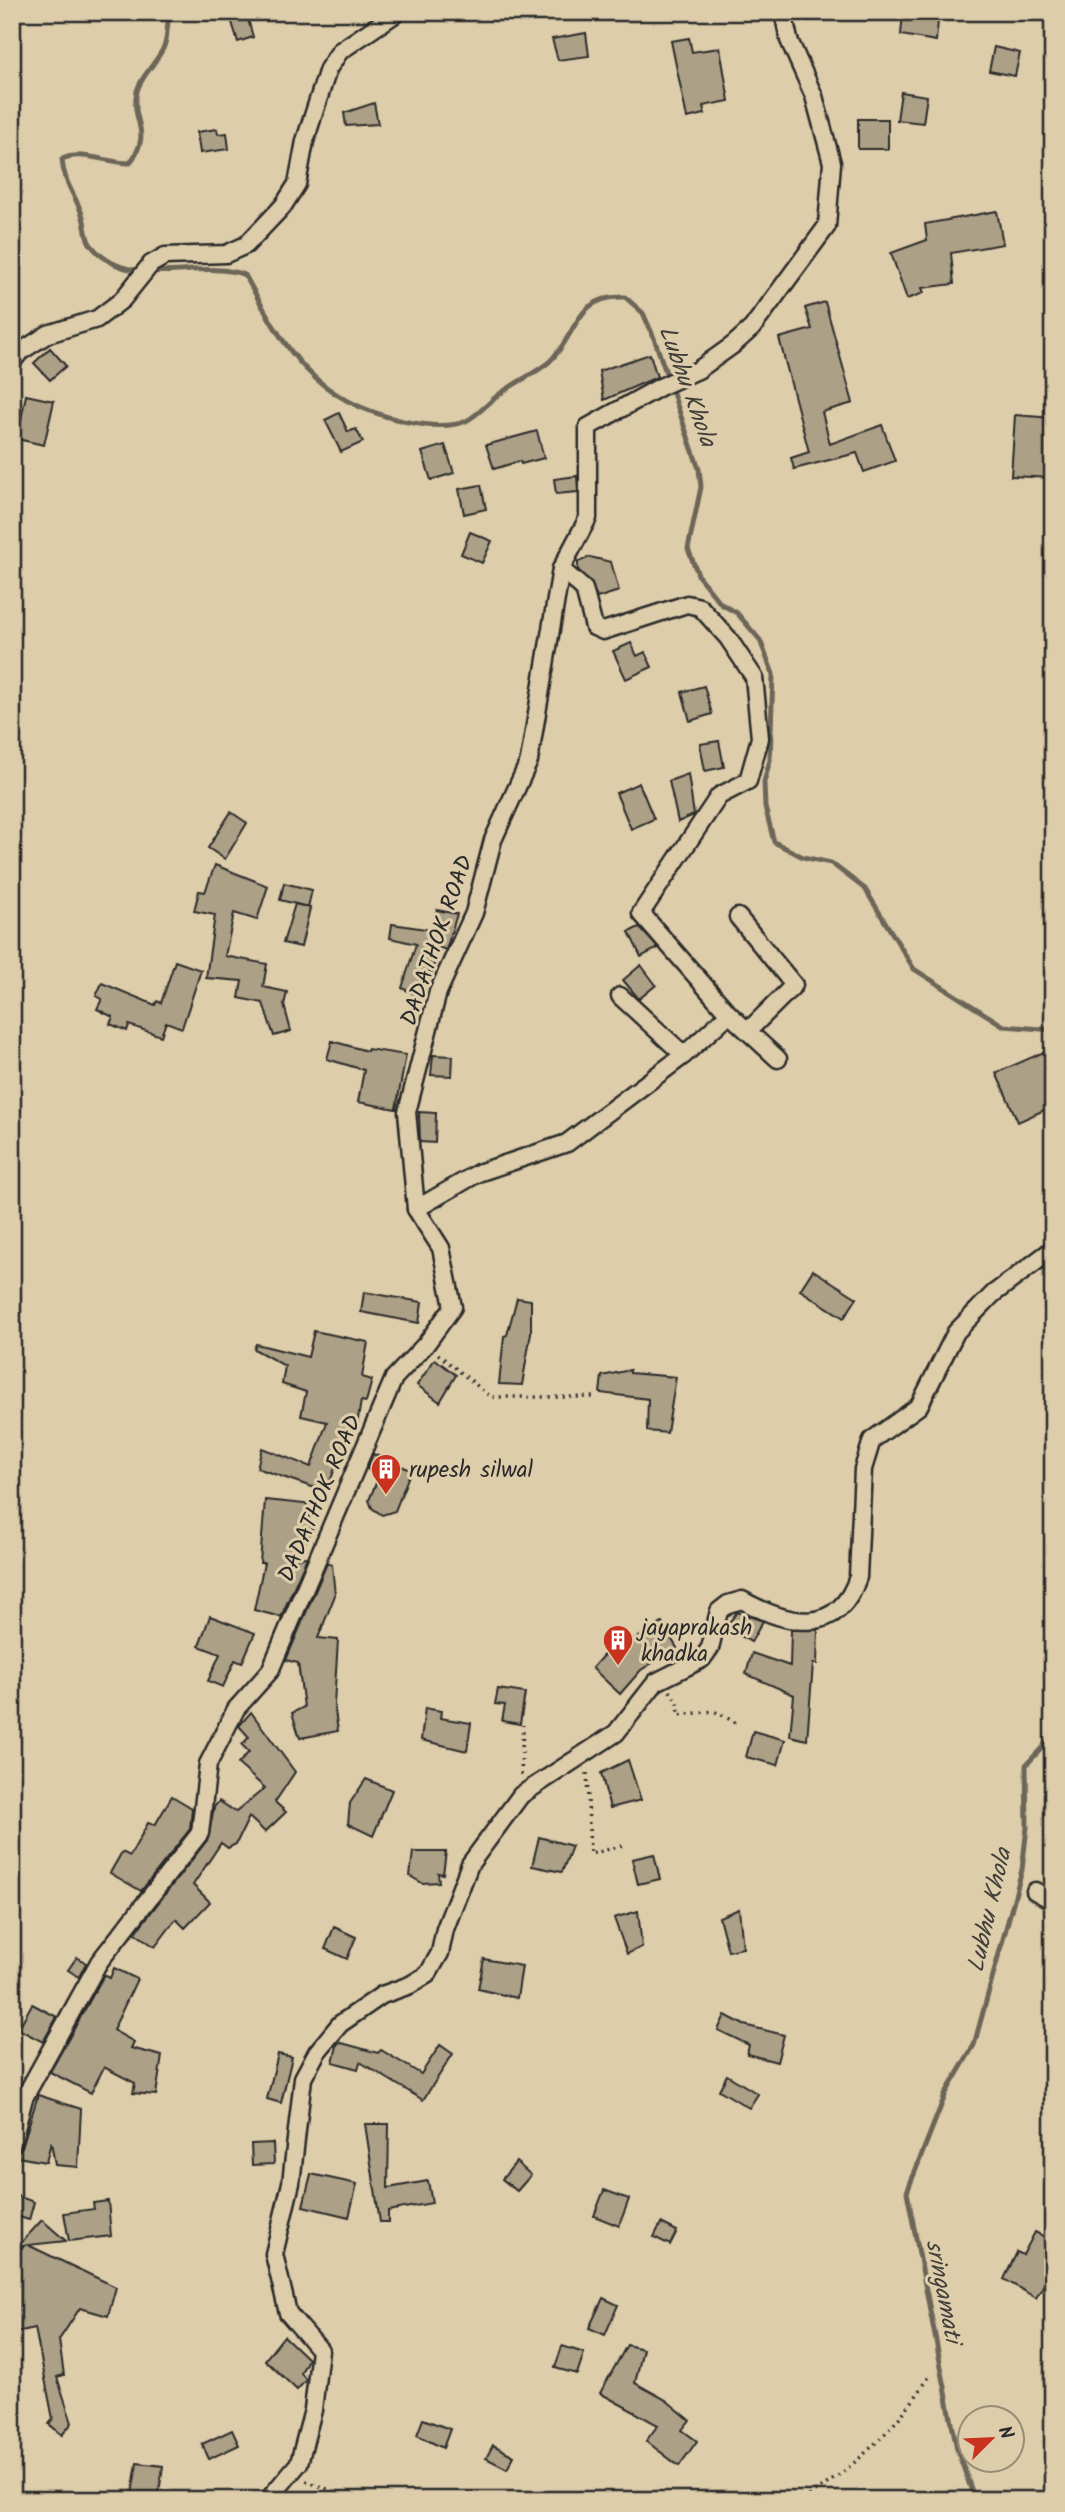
<svg xmlns="http://www.w3.org/2000/svg" width="1065" height="2512" font-family="Kalam,sans-serif">
  <rect width="100%" height="100%" fill="#decdaa"/>
  <filter id="ink" filterUnits="userSpaceOnUse"><feTurbulence type="fractalNoise" baseFrequency=".0143" numOctaves="2"/><feDisplacementMap in="SourceGraphic" scale="14" xChannelSelector="R" yChannelSelector="G"/><feConvolveMatrix kernelMatrix="1 2 1 2 8 2 1 2 1" color-interpolation-filters="sRGB"/></filter>
  <g filter="url(#ink)">
    <g fill="none" stroke-linecap="round" stroke-linejoin="round">
      <g stroke="#6c6659" stroke-width="5">
        <path d="M 171,12 C 166,23 168,34 165,44 C 159,61 141,75 137,91 C 130,124 154,129 130,163 C 107,163 83,150 62,159 C 63,181 75,195 82,214 C 86,224 85,238 91,245 C 129,294 199,257 245,275 C 287,352 312,399 403,421 C 422,425 448,429 466,421 C 480,414 491,399 504,391 C 518,381 536,373 549,362 C 578,335 574,295 625,297 L 643,313 L 654,338 L 699,469 L 701,487 L 688,549 L 699,577 L 721,604 L 737,613 L 760,640 L 773,674 L 770,760 L 764,782 L 765,807 L 774,842 L 803,857 L 831,863 L 865,889 L 914,969 L 1004,1026 L 1053,1030"/>
        <polyline points="975,2500 957,2449 907,2192 946,2093 974,2045 1022,1870 1027,1827 1026,1765 1053,1736"/>
      </g>
    </g>
    <g fill="#aca087" stroke="#2b2b2b" stroke-width="2">
      <polygon points="229,12 246,12 253,37 238,42"/>
      <polygon points="903,12 939,12 936,41 901,35"/>
      <polygon points="586,33 589,56 558,60 552,39"/>
      <polygon points="689,38 692,52 720,48 729,101 703,106 705,114 687,118 671,41"/>
      <polygon points="994,47 1020,53 1015,76 989,71"/>
      <polygon points="901,92 927,96 923,123 897,120"/>
      <polygon points="374,103 378,124 346,126 344,113"/>
      <rect x="858" y="119" width="30" height="30"/>
      <polygon points="217,129 218,134 227,133 229,149 200,153 197,132"/>
      <polygon points="997,211 1003,244 951,253 954,284 922,288 924,293 907,299 891,253 927,240 925,224"/>
      <polygon points="825,302 853,403 822,412 830,444 882,425 895,461 864,472 857,453 794,469 791,458 809,452 779,338 812,329 805,308"/>
      <polygon points="50,348 66,366 50,380 34,363"/>
      <polygon points="650,354 657,377 604,400 599,371"/>
      <polygon points="26,395 54,401 44,445 17,439"/>
      <polygon points="339,413 348,432 356,429 363,442 341,452 325,420"/>
      <polygon points="1015,415 1053,418 1053,478 1011,476"/>
      <polygon points="537,431 544,458 521,464 520,461 494,469 486,445"/>
      <polygon points="445,445 454,473 431,480 422,452"/>
      <polygon points="577,476 578,492 556,494 554,479"/>
      <polygon points="481,485 486,509 464,514 459,489"/>
      <polygon points="470,532 492,541 482,563 461,554"/>
      <polygon points="590,557 611,562 619,591 597,598 591,582 578,570 578,562"/>
      <polygon points="631,643 637,656 645,652 652,667 626,679 613,651"/>
      <polygon points="704,686 712,714 690,721 682,692"/>
      <polygon points="719,741 724,767 705,771 700,744"/>
      <polygon points="688,774 694,815 678,822 669,781"/>
      <polygon points="639,783 654,819 631,829 616,793"/>
      <polygon points="231,812 247,823 225,859 208,848"/>
      <polygon points="215,865 268,886 257,920 234,913 225,956 267,964 263,987 287,992 284,1005 291,1031 274,1036 263,1003 239,998 242,981 206,978 215,915 194,911 199,891 205,892"/>
      <polygon points="284,883 312,890 308,907 280,900"/>
      <polygon points="295,904 310,908 301,947 283,943"/>
      <polygon points="437,910 457,914 446,950 438,947 432,972 421,971 416,995 402,988 416,944 390,938 392,924 432,930"/>
      <polygon points="639,927 658,948 641,957 629,932"/>
      <polygon points="175,961 201,970 182,1028 166,1022 161,1036 129,1025 127,1031 110,1024 113,1017 97,1009 102,999 96,996 102,983 155,1005 157,1001 161,1003"/>
      <polygon points="641,965 656,985 639,999 623,980"/>
      <polygon points="332,1041 367,1051 368,1049 406,1055 396,1109 358,1102 364,1070 327,1059"/>
      <polygon points="1053,1048 1053,1106 1018,1122 996,1073"/>
      <polygon points="433,1055 453,1056 452,1076 431,1075"/>
      <polygon points="419,1112 436,1113 435,1143 420,1142"/>
      <polygon points="813,1270 857,1298 844,1318 800,1290"/>
      <polygon points="364,1292 422,1302 419,1323 361,1312"/>
      <polygon points="517,1298 531,1300 531,1333 522,1385 499,1384 504,1336 507,1335"/>
      <polygon points="314,1331 368,1342 362,1377 372,1380 366,1402 361,1401 357,1425 352,1424 326,1492 257,1468 262,1448 311,1467 327,1422 301,1416 306,1392 282,1384 285,1366 254,1349 256,1344 308,1357"/>
      <polygon points="435,1359 456,1375 440,1402 417,1385"/>
      <polygon points="630,1370 630,1373 676,1377 667,1433 647,1431 648,1399 600,1393 602,1376"/>
      <polygon points="373,1454 411,1470 395,1511 382,1515 372,1508 369,1500 379,1476 367,1469"/>
      <polygon points="265,1500 315,1505 307,1523 314,1526 297,1558 307,1557 281,1617 254,1610 264,1563 260,1563"/>
      <polygon points="327,1563 332,1565 335,1595 318,1638 338,1640 334,1704 338,1731 300,1738 292,1713 304,1707 298,1663 286,1660"/>
      <polygon points="737,1612 763,1621 751,1642 726,1627"/>
      <polygon points="210,1616 255,1633 242,1663 235,1660 223,1687 208,1681 220,1654 199,1646"/>
      <polygon points="662,1623 677,1648 641,1670 620,1694 592,1668 616,1641 622,1647"/>
      <polygon points="791,1630 818,1630 817,1664 813,1664 807,1740 790,1736 794,1695 746,1674 752,1653 790,1666"/>
      <polygon points="498,1689 525,1693 520,1724 502,1721 505,1705 495,1704"/>
      <polygon points="425,1708 441,1711 440,1718 471,1723 467,1751 421,1740"/>
      <polygon points="251,1712 295,1772 275,1802 286,1812 265,1832 249,1817 236,1844 228,1848 221,1843 193,1885 210,1902 185,1928 176,1919 155,1947 135,1933 208,1839 214,1807 219,1801 236,1812 265,1788 238,1764 249,1752 242,1745 249,1737 239,1726"/>
      <polygon points="753,1731 785,1740 778,1765 746,1757"/>
      <polygon points="628,1760 641,1800 610,1808 601,1773"/>
      <polygon points="366,1779 392,1790 373,1836 348,1824 350,1803"/>
      <polygon points="172,1796 192,1808 190,1829 141,1891 110,1873 122,1852 130,1856 148,1823 155,1825"/>
      <polygon points="539,1837 572,1846 562,1872 532,1866"/>
      <polygon points="413,1852 446,1852 443,1874 438,1873 439,1882 422,1883 410,1876"/>
      <polygon points="654,1854 660,1879 638,1884 632,1859"/>
      <polygon points="739,1909 743,1948 728,1951 719,1917"/>
      <polygon points="638,1911 642,1947 627,1954 614,1918"/>
      <polygon points="334,1927 356,1937 347,1959 325,1949"/>
      <polygon points="77,1957 86,1963 79,1977 68,1970"/>
      <polygon points="484,1959 522,1966 517,1998 478,1989"/>
      <polygon points="114,1968 137,1979 113,2030 134,2042 131,2048 162,2056 156,2095 133,2093 135,2083 104,2067 91,2093 50,2072 104,1975 110,1978"/>
      <polygon points="32,2004 57,2017 43,2042 18,2029"/>
      <polygon points="725,2015 744,2025 784,2035 777,2062 747,2054 749,2045 718,2030"/>
      <polygon points="338,2042 378,2053 381,2050 421,2074 440,2045 453,2054 423,2100 360,2062 358,2069 333,2062"/>
      <polygon points="278,2054 292,2057 281,2103 267,2099"/>
      <polygon points="727,2075 758,2094 749,2108 719,2090"/>
      <polygon points="38,2095 81,2109 78,2167 55,2165 51,2142 46,2162 12,2156 22,2147"/>
      <polygon points="365,2124 389,2124 388,2188 428,2181 432,2203 388,2211 388,2222 380,2222"/>
      <polygon points="273,2143 274,2164 252,2165 251,2144"/>
      <polygon points="516,2162 531,2175 517,2191 502,2179"/>
      <polygon points="311,2174 357,2184 349,2217 303,2206"/>
      <polygon points="604,2190 629,2199 619,2226 594,2216"/>
      <polygon points="12,2194 34,2202 29,2220 12,2215"/>
      <polygon points="108,2201 111,2236 69,2241 64,2213 94,2209 93,2203"/>
      <polygon points="42,2220 66,2241 28,2245 116,2287 108,2316 80,2308 59,2340 64,2375 57,2377 72,2423 62,2435 49,2424 53,2419 35,2328 12,2333 12,2258 24,2246 17,2247"/>
      <polygon points="661,2223 677,2231 670,2245 654,2237"/>
      <polygon points="1035,2232 1053,2241 1053,2269 1036,2298 1004,2279 1017,2252 1023,2255"/>
      <polygon points="603,2298 618,2305 605,2335 589,2328"/>
      <polygon points="284,2336 308,2359 301,2373 306,2380 297,2390 265,2360"/>
      <polygon points="627,2345 643,2349 635,2383 666,2400 690,2420 682,2430 697,2441 679,2466 646,2441 658,2425 600,2393"/>
      <polygon points="562,2346 584,2353 577,2374 555,2368"/>
      <polygon points="423,2419 450,2429 443,2448 417,2435"/>
      <polygon points="232,2430 239,2445 209,2459 202,2444"/>
      <polygon points="493,2445 514,2456 507,2469 486,2458"/>
      <polygon points="137,2463 163,2466 158,2500 131,2500"/>
    </g>
    <g fill="none" stroke-linecap="round" stroke-linejoin="round">
      <g stroke="#2b2b2b" stroke-width="21">
        <g id="minor">
          <polyline points="12,362 20,352 48,334 97,319 122,300 151,264 165,256 226,254 246,245 283,206 297,184 305,141 328,69 340,51 398,12"/>
          <polyline points="561,569 584,589 594,627 603,631 687,604 700,607 728,638 754,677 760,738 748,781 719,796 641,913 729,1014 778,1059"/>
          <polyline points="738,917 794,985 748,1031"/>
          <polyline points="620,996 684,1055"/>
          <polyline points="416,1209 478,1173 567,1143 684,1055 729,1014"/>
          <polyline points="1035,1891 1053,1901"/>
          <polyline points="12,2144 24,2098 99,1962 200,1833 208,1764 236,1709 270,1671 394,1378 426,1344 453,1307 441,1248 416,1209 407,1112 438,992 474,913 493,840 529,761 561,569 588,518 588,427 660,387 698,370 733,345 752,328 827,226 832,163 814,96 789,40 783,12"/>
          <path d="M 268,2500 L 299,2463 L 313,2410 L 320,2350 L 288,2313 L 274,2254 L 291,2183 L 303,2078 L 317,2052 L 340,2024 L 382,1995 L 410,1985 L 428,1974 L 440,1953 L 445,1929 L 470,1864 L 521,1795 L 616,1733 L 656,1682 L 702,1659 L 710,1648 L 719,1611 L 728,1604 L 742,1600 C 787,1625 838,1638 858,1577 L 863,1469 L 872,1440 L 919,1406 L 956,1332 L 993,1294 L 1053,1249"/>
        </g>
      </g>
      <g stroke="#2b2b2b" stroke-width="3.5" stroke-dasharray="2 5" stroke-linecap="butt">
        <polyline points="438,1354 491,1397 597,1397"/>
        <polyline points="670,1691 678,1704 679,1715 714,1711 740,1725"/>
        <polyline points="587,1773 590,1854 626,1845"/>
        <polyline points="521,1775 523,1725"/>
        <polyline points="306,2481 357,2500"/>
        <path d="M 803,2500 C 854,2468 899,2426 930,2375"/>
      </g>
      <use href="#minor" stroke="#decdaa" stroke-width="16"/>
    </g>
  </g>
  <defs>
    <g id="building-pin" transform="scale(1.575)"><path d="M0 17L-7.5 6A9.5 9.5 0 1 1 7.5 6Z" fill="#c8321e" stroke="#decdaa"/><path d="M-4-6H4V6H1V3H-1V6H-4ZM-2.5-4.3h1.7v1.8h-1.7ZM.8-4.3h1.7v1.8H.8ZM-2.5-1h1.7V.8h-1.7ZM.8-1h1.7V.8H.8Z" fill="#fff"/></g>
  </defs>
  <g fill-rule="evenodd">
    <use href="#building-pin" x="386" y="1469"/>
    <use href="#building-pin" x="618" y="1640"/>
  </g>
  <g text-anchor="middle" stroke-width="6" stroke-linejoin="round" paint-order="stroke">
    <g font-size="23" fill="#2b2b2b" stroke="#decdaa">
      <text transform="translate(436 940) rotate(-71)" y="8">DADATHOK ROAD</text>
      <text transform="translate(319 1498) rotate(-67)" y="8">DADATHOK ROAD</text>
    </g>
    <g font-size="23" fill="#2b2b2b" stroke="#decdaa" text-anchor="start">
      <text x="409" y="1477">rupesh silwal</text>
      <text x="641" y="1635">jayaprakash<tspan x="641" dy="26">khadka</tspan></text>
    </g>
    <g font-size="24" font-style="italic" fill="#413f3a" stroke="#decdaa">
      <text transform="translate(688 386) rotate(70)" y="8">Lubhu Khola</text>
      <text transform="translate(989 1910) rotate(-77)" y="8">Lubhu Khola</text>
      <text transform="translate(944 2291) rotate(79)" y="8">sringamati</text>
    </g>
  </g>
  <rect width="1065" height="2512" fill="none" stroke="#decdaa" stroke-width="42"/>
  <rect x="21" y="21" width="1023" height="2470" fill="none" stroke="#2b2b2b" stroke-width="2.5" filter="url(#ink)"/>
  <g transform="translate(991 2439) rotate(66)"><circle r="33" fill="#decdaa" stroke="#968c77" stroke-width="2"/>
  <path d="M0-5L12 26L0 18L-12 26Z" fill="#c8321e"/>
  <text y="-10" font-size="19" font-weight="bold" text-anchor="middle" fill="#2b2b2b">N</text>
  </g>
</svg>
